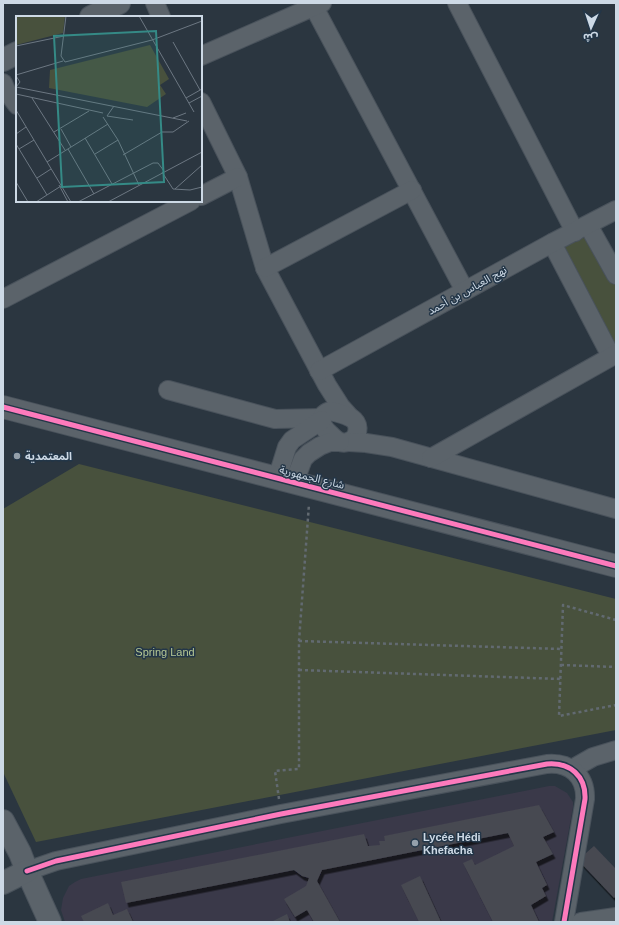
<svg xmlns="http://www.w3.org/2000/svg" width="619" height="925" font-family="Arial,'Noto Sans Arabic',sans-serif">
  <defs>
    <filter id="shadow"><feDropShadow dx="2.5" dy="4.5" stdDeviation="0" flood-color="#0009"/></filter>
  </defs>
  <rect width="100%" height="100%" fill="#2b3640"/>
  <polygon fill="#3a3949" points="549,786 555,786 567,793 573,802 573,807 552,922 65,922 61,910 63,898 69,886 75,882 81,879"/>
  <g fill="#48513d">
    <polygon points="588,220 616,273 616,342 609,346 553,238"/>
    <polygon points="79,464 616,599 616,730 36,842 3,772 3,509"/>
  </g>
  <g fill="#474851" filter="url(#shadow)">
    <polygon points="539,805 554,832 543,837 553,854 536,862 547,885 542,888 546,896 531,905 539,922 493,922 463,863 472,859 475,865 514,846 508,833 322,870 317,881 340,922 314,922 307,910 295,917 284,899 306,886 309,878 302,876 294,870 126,903 121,882 364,834 368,846 380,845 379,841 385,841 384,836"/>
    <polygon points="594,846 616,869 616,896 614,898 578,860"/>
    <polygon points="420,876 441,922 419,922 401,885"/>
    <polygon points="108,903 113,915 127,909 133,922 84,922 81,916"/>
    <polygon points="287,914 290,922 274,922 273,921"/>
  </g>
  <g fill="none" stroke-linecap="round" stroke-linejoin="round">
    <g stroke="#49525b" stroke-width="20">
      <g id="minor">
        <polyline points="155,3 161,17"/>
        <polyline points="457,3 575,232"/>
        <polyline points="314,7 465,291"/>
        <polyline points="201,56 322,3"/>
        <polyline points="3,83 6,90 17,105"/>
        <polyline points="201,102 238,177 265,268 327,385 341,407 350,417"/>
        <polyline points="201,196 238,177"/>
        <polyline points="588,225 616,275"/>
        <polyline points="552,243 611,356"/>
        <polyline points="265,268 412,190"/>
        <polyline points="3,299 191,201"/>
        <polyline points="319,371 552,243 616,210"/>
        <polyline points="168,390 275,419 322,418"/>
        <path d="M 330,411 C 336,412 350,416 354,420 C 360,426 358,438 350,441 C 341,446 335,439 329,433 C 321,426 317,415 330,411 Z"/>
        <polyline points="349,442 366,443 392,447 616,509"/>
        <polyline points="431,458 616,354"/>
        <polyline points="277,479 287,447 292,440 322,420"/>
        <polyline points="294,483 303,459 309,453 320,446 330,442 340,442"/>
        <polyline points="572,769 593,757 616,750"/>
        <path d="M 27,871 L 56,861 L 281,814 L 547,764 C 570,762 586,776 585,799 L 564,922"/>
        <polyline points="581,922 616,917"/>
      </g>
    </g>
    <g stroke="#49525b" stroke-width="24">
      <polyline id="tertiary" points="3,407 616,566"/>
    </g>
    <g stroke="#49525b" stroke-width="24">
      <g id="secondary">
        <polyline points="91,17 119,3"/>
        <polyline points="3,60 17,53"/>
        <polyline points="3,821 20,853 27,871 50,922"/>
        <polyline points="3,883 27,871"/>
      </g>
    </g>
    <g stroke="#626a71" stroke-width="2.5" stroke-dasharray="3 3" stroke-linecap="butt">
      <polyline points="616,620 563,605 559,716 616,705"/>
      <polyline points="299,641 562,649"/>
      <polyline points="561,665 616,667"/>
      <polyline points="299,670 561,679"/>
      <polyline points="279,799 275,771 299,769 299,641 309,504"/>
    </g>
    <use href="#minor" stroke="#5b636a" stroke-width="18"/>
    <use href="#tertiary" stroke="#5b636a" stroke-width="22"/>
    <use href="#secondary" stroke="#5b636a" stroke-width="22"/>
    <g stroke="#233648" stroke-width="8">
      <g id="cycleway">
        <polyline points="3,407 616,566"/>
        <path d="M 27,871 L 56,861 L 281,814 L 547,764 C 570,762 586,776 585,799 L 564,922"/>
      </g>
    </g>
    <use href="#cycleway" stroke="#fd7abc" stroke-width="5"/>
  </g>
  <g fill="#94a0ab" stroke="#233648" stroke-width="1.5">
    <circle cx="17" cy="456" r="4"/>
    <circle cx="415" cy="843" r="4"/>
  </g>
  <g text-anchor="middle" stroke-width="3" stroke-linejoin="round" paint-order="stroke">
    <g font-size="11" fill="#cdd9e5" stroke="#233648">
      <text transform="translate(467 290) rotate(-29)" y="4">نهج العباس بن أحمد</text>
      <text transform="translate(312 477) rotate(14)" y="4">شارع الجمهورية</text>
    </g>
    <g font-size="11" font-weight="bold" fill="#cdd9e5" stroke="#233648" text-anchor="start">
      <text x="25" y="460">المعتمدية</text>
      <text x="423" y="841">Lycée Hédi<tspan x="423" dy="13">Khefacha</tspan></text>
    </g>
    <g font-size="11" fill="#b6c894" stroke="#233648">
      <text x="165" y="656">Spring Land</text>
    </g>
  </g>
  <g transform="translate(16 16)">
    <rect width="186" height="186" fill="#2b3640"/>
    <path d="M 0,0 L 49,0 L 47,17 L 0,29 ZM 134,29 L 153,63 L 144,69 L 150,78 L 131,91 L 33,72 L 34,54 Z" fill="#48513d"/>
    <path fill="none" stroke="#6c7782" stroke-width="1" d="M 50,0 L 45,40 L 49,46 L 136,24M 123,0 L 178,96M 136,24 L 186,5M 157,26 L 184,74M 0,30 L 48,20M 0,59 L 47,45M 0,60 L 4,66 L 0,71 L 171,105M 0,78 L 87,97M 16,82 L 49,134M 170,82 L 186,73M 173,87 L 186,80M 0,94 L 55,186M 91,100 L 117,104M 91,100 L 98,90M 87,101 L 102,124 L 123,169M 157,102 L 170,97M 45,113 L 55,131M 38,116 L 73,95M 0,118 L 10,111M 69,122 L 96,168M 0,128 L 31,179M 3,133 L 18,124M 52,133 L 78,178M 79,138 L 102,124M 107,139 L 146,116 L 157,116 L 173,105M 31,146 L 92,108M 146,156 L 157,173 L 174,174 L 186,171M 21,162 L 35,153M 0,166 L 12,186M 43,169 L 52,186M 159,173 L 186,149M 20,186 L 45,170M 62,186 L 137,147 L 142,147 L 148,155M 92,186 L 186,136"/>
    <path fill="#358a86" fill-opacity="0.15" stroke="#358a86" stroke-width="2" d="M 140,15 L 148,166 L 46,171 L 38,20 Z"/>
    <rect width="186" height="186" fill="none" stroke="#cdd9e5" stroke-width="2"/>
  </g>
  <rect width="619" height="925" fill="none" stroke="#cdd9e5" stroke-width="8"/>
  <g transform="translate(591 28) rotate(183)" stroke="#233648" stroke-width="3" paint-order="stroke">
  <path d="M0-3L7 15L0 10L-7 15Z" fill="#cdd9e5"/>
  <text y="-6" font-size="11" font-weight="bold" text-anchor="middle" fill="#cdd9e5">ش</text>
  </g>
</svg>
